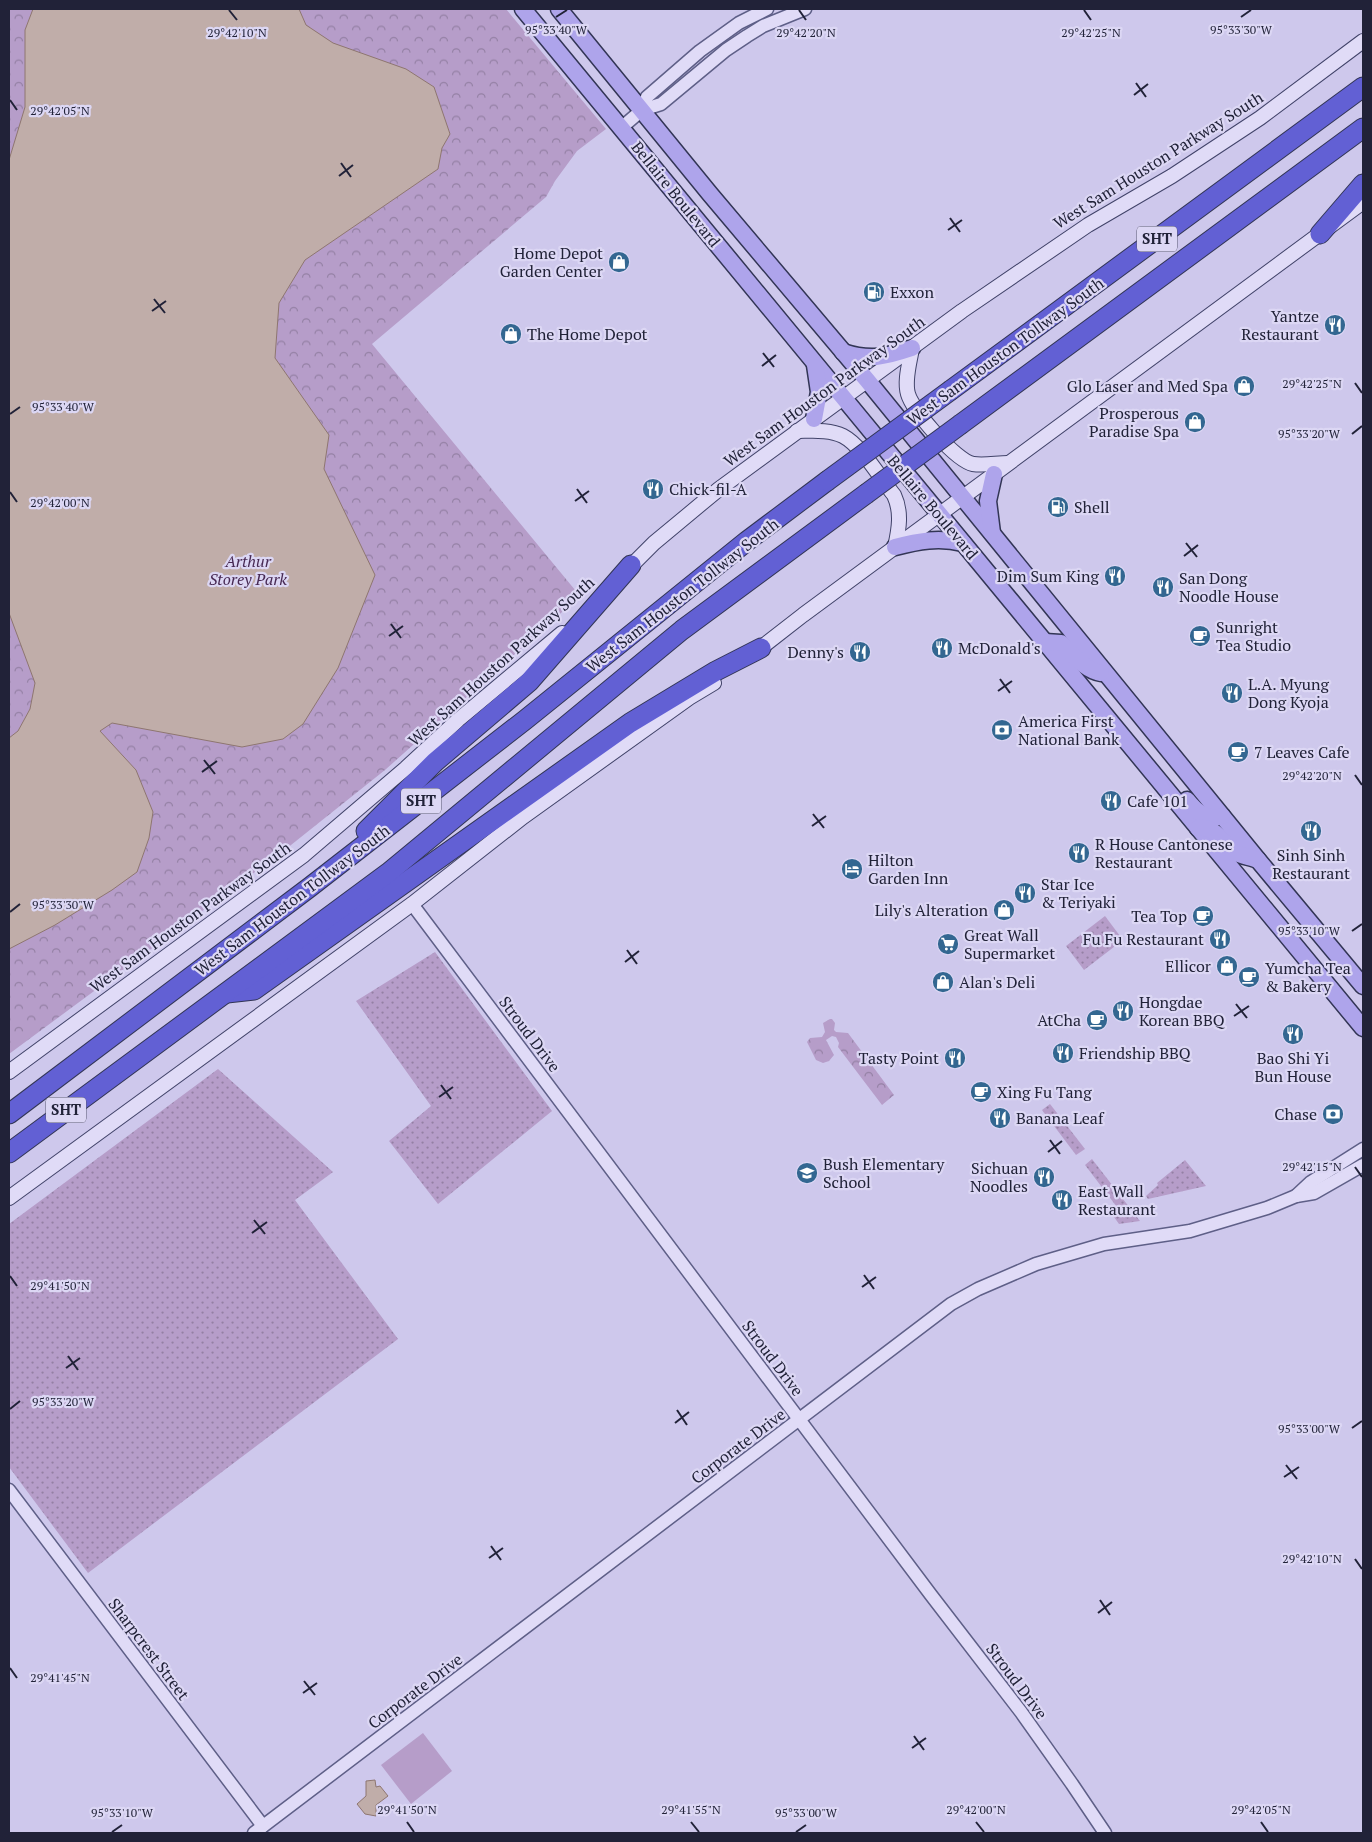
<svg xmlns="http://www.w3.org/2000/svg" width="1372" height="1842" font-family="'PT Serif',serif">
  <defs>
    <pattern id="grass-dots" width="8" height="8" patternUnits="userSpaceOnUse" patternTransform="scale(1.25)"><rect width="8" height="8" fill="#b69dc9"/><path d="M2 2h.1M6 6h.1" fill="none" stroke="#9480a4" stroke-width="1.8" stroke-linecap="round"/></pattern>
    <pattern id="park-crowns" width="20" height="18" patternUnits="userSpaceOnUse" patternTransform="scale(1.25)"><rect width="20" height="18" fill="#b69dc9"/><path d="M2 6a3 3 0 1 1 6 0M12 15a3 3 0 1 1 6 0" fill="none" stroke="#9480a4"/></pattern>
  </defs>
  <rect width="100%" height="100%" fill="#cec8ec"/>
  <g fill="url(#grass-dots)">
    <polygon points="1105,916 1123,940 1084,970 1066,946"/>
    <polygon points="435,952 552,1111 438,1204 389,1141 431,1106 356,1001"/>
    <polygon points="218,1069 333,1172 295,1200 398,1339 88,1573 9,1467 9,1224"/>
    <polygon points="1050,1104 1085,1149 1076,1155 1042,1110"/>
    <polygon points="1092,1159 1140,1221 1119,1224 1114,1217 1120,1211 1085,1165"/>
    <polygon points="1185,1160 1206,1186 1148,1199 1146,1196 1158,1185 1157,1183"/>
  </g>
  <g fill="url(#park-crowns)">
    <polygon points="9,9 506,9 606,129 577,151 555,181 546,197 372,344 580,596 385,770 286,849 9,1054"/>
    <polygon points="830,1019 832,1019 835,1023 834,1030 836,1032 848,1033 894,1095 882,1105 838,1047 839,1043 836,1037 832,1036 826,1040 834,1055 829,1061 823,1063 816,1060 807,1042 810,1038 822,1037 825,1032 823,1023"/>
  </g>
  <polygon fill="#b69dc9" points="423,1733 452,1771 411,1804 381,1765"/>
  <g fill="#c0ada9" stroke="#8e7670">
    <polygon points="33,9 299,9 306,25 333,43 406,69 434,87 450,134 442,148 438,169 305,260 279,303 275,358 329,435 324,469 375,575 338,668 303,724 283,739 242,747 112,723 100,731 136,770 153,812 149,838 137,872 112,890 55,925 9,949 9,738 18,731 30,709 35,683 9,613 9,160 25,107 25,30"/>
    <polygon points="375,1780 376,1787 380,1786 388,1796 376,1805 376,1816 365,1814 357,1804 366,1796 366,1781"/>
  </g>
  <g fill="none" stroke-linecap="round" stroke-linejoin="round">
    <g stroke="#5e5f87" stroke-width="15">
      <g id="tertiary">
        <polyline points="642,110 647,97 700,51 739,23 767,9"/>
        <polyline points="621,128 642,110 661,104 726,50 747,36 763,26 805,9"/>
        <polyline points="412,904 931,1595 1021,1712 1072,1784 1105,1833"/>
        <polyline points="1296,1196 1311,1182 1363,1149"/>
        <polyline points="9,1490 263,1826"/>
        <polyline points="254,1833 951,1304 978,1289 1036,1264 1104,1244 1190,1231 1267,1208 1296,1196 1314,1193 1363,1165"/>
      </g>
    </g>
    <g stroke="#414369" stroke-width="16">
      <g id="secondary">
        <path d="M 912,348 C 910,362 904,380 908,394 C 913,411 956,461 973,464 C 984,466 997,463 1008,463"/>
        <path d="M 797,431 C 811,431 829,429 843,436 C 862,446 880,478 894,495 C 902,512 899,529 895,547"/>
        <polyline points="626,571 654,543 719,489 962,311 1088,225 1172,176 1260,118 1363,41"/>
        <polyline points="753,654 803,615 1363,202"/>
        <polyline points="9,1072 304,855 406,768 458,720 562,633"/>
        <polyline points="9,1198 412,904 523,817 689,698 714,683"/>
      </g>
    </g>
    <g stroke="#323555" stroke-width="19">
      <g id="primary">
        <polyline points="523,9 1363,1028"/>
        <polyline points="559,9 710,194 867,380 1258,860 1363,986"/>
        <path d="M 843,352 C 871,361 885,357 912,348"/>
        <polyline points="814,419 819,392 815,365"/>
        <polyline points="992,533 988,501 994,474"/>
        <path d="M 895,547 C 918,541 939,537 963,543"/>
        <path d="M 1045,642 L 1061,643 C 1073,654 1084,670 1101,673"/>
        <path d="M 1187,800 C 1196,811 1206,821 1222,816"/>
        <path d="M 1198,828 C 1217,826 1222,843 1234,852 C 1241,856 1251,857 1258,860"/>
      </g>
    </g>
    <g stroke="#323555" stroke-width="21">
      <g id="motorway">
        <polyline points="1320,234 1363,184"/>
        <polyline points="951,390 1363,87"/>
        <polyline points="961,424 1363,128"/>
        <polyline points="366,831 435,762 529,682 631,565"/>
        <polyline points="227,993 254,990 630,723 716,671 761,648"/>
        <polyline points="9,1114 310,887 525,720 747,541 827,481"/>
        <polyline points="9,1153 388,873 682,630 866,494"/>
      </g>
    </g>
    <use href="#tertiary" stroke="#e0dbf7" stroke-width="12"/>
    <use href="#secondary" stroke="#e0dbf7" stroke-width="14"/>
    <use href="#primary" stroke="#aea4eb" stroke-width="16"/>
    <use href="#motorway" stroke="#6260d4" stroke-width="19"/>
    <g stroke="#323555" stroke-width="21" stroke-linecap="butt">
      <g id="motorway-bridge">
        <polyline points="827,481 951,390"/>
        <polyline points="866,494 961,424"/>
      </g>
    </g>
    <use href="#motorway-bridge" stroke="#6260d4" stroke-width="19"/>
  </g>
  <path fill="none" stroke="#212238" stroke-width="2" d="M 229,10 L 237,20M 799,10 L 806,20M 1084,10 L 1091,20M 556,17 L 567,10M 1241,17 L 1251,10M 1136,83 L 1146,97M 1134,95 L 1148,84M 10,100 L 17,110M 341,163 L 351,177M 339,176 L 353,165M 950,218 L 960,232M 948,230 L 962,220M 154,299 L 165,313M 152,311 L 166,301M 763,353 L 774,367M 762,366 L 776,355M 1355,383 L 1362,393M 10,414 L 20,407M 1352,434 L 1362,426M 577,489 L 587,503M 10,492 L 17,502M 575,501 L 589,491M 1186,543 L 1197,557M 1184,556 L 1198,545M 391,624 L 401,638M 389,636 L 403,626M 1000,679 L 1010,693M 998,691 L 1012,681M 204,760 L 215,774M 202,772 L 217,761M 1355,775 L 1362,785M 813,814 L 824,828M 812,826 L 826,816M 10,912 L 20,904M 1352,931 L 1362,924M 627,950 L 637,964M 625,962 L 639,951M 1236,1004 L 1247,1018M 1234,1016 L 1249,1006M 441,1085 L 451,1099M 439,1097 L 453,1087M 1050,1140 L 1060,1154M 1048,1152 L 1062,1141M 1355,1167 L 1362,1177M 254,1220 L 265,1234M 252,1233 L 267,1222M 864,1275 L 874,1289M 10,1276 L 17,1286M 862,1287 L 876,1277M 68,1356 L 78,1370M 66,1368 L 80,1358M 10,1409 L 20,1401M 677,1410 L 687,1425M 675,1423 L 689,1412M 1352,1428 L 1362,1421M 1286,1465 L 1297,1479M 1284,1477 L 1299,1467M 491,1546 L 501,1560M 489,1558 L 503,1548M 1355,1559 L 1362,1569M 1100,1600 L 1110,1615M 1098,1613 L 1112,1602M 10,1668 L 17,1678M 304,1681 L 315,1695M 303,1693 L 317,1683M 914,1736 L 924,1750M 912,1748 L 926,1738M 407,1822 L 414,1832M 691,1822 L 699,1832M 976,1822 L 984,1832M 1261,1822 L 1268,1832M 112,1832 L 122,1825M 796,1832 L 806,1825"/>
  <defs>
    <g id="shop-disc" transform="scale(1.125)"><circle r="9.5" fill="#336791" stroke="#dcd7f4"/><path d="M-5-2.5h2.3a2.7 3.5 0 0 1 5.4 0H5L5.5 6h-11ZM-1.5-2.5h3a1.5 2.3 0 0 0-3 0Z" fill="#fff"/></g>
    <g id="fuel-disc" transform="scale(1.125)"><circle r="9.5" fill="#336791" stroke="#dcd7f4"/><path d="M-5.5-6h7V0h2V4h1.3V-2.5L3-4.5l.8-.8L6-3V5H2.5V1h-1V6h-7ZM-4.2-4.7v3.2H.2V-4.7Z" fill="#fff"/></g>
    <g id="restaurant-disc" transform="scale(1.125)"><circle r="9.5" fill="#336791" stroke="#dcd7f4"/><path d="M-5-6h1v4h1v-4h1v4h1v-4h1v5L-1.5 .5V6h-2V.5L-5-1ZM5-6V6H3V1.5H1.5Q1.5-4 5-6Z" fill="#fff"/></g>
    <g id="cafe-disc" transform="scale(1.125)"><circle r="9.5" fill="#336791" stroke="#dcd7f4"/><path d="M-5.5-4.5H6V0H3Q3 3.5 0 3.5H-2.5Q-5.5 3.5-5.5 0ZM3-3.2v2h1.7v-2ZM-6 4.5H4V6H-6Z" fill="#fff"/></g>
    <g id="bank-disc" transform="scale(1.125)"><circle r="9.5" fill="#336791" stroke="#dcd7f4"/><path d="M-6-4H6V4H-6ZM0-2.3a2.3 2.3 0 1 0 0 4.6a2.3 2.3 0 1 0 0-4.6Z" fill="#fff"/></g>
    <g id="hotel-disc" transform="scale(1.125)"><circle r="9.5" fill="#336791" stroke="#dcd7f4"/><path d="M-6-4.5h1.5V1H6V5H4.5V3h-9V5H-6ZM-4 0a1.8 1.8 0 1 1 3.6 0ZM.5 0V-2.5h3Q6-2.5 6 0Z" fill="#fff"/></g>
    <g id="supermarket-disc" transform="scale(1.125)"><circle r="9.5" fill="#336791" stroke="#dcd7f4"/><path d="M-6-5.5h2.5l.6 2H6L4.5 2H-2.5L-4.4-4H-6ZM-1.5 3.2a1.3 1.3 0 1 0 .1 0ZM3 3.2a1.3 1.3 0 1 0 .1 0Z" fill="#fff"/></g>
    <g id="school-disc" transform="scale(1.125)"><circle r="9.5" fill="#336791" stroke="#dcd7f4"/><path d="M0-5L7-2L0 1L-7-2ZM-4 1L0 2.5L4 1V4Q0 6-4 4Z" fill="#fff"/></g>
  </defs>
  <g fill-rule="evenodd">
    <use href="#shop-disc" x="619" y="262"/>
    <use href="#fuel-disc" x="874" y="292"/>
    <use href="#restaurant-disc" x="1335" y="325"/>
    <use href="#shop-disc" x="511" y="334"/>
    <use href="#shop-disc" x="1244" y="386"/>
    <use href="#shop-disc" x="1195" y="422"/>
    <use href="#restaurant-disc" x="653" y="489"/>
    <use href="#fuel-disc" x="1058" y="507"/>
    <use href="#restaurant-disc" x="1115" y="576"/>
    <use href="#restaurant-disc" x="1163" y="587"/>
    <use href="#cafe-disc" x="1200" y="636"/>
    <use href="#restaurant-disc" x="942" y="648"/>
    <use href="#restaurant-disc" x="860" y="652"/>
    <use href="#restaurant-disc" x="1232" y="693"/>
    <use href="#bank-disc" x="1002" y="730"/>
    <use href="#cafe-disc" x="1238" y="752"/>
    <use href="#restaurant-disc" x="1111" y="801"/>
    <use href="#restaurant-disc" x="1311" y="831"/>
    <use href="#restaurant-disc" x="1079" y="853"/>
    <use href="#hotel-disc" x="852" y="869"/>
    <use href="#restaurant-disc" x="1025" y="893"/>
    <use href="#shop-disc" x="1004" y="910"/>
    <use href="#cafe-disc" x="1203" y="916"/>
    <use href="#restaurant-disc" x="1220" y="939"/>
    <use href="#supermarket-disc" x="948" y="944"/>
    <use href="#shop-disc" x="1227" y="966"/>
    <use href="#cafe-disc" x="1249" y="977"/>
    <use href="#shop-disc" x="943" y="982"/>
    <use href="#restaurant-disc" x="1123" y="1011"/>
    <use href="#cafe-disc" x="1097" y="1020"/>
    <use href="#restaurant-disc" x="1293" y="1034"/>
    <use href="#restaurant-disc" x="1063" y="1053"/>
    <use href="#restaurant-disc" x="955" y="1058"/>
    <use href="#cafe-disc" x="981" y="1092"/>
    <use href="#bank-disc" x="1333" y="1114"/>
    <use href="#restaurant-disc" x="1000" y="1118"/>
    <use href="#school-disc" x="807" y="1173"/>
    <use href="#restaurant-disc" x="1044" y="1177"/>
    <use href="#restaurant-disc" x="1062" y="1200"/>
  </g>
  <g text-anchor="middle" stroke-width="4.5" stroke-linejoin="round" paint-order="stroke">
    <g fill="#dcd7f4" stroke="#595870" stroke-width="1">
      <rect x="1137" y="226.5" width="40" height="25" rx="4"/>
      <rect x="401" y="788.5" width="40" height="25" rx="4"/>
      <rect x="46" y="1097.5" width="40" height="25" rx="4"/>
    </g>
    <g font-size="15" font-weight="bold" fill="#212238">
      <text x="1157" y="244">SHT</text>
      <text x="421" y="806">SHT</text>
      <text x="66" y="1115">SHT</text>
    </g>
    <g font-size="16" fill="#212238" stroke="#dcd7f4">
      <text transform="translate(1158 160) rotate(-32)" y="6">West Sam Houston Parkway South</text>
      <text transform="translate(676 194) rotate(51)" y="6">Bellaire Boulevard</text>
      <text transform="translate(1005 351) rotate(-36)" y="6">West Sam Houston Tollway South</text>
      <text transform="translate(824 391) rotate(-36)" y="6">West Sam Houston Parkway South</text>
      <text transform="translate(933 507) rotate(50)" y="6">Bellaire Boulevard</text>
      <text transform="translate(682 595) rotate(-38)" y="6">West Sam Houston Tollway South</text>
      <text transform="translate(501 661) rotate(-42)" y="6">West Sam Houston Parkway South</text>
      <text transform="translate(292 900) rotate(-37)" y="6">West Sam Houston Tollway South</text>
      <text transform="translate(190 917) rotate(-36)" y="6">West Sam Houston Parkway South</text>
      <text transform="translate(530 1034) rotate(53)" y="6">Stroud Drive</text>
      <text transform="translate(773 1358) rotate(53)" y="6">Stroud Drive</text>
      <text transform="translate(738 1446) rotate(-37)" y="6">Corporate Drive</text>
      <text transform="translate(149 1649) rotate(53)" y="6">Sharpcrest Street</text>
      <text transform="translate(1017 1681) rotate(53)" y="6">Stroud Drive</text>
      <text transform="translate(415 1691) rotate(-37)" y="6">Corporate Drive</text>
    </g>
    <g font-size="16" fill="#212238" stroke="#dcd7f4" text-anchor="start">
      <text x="603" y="259" text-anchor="end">Home Depot<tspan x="603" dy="18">Garden Center</tspan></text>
      <text x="890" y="298">Exxon</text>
      <text x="1319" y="322" text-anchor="end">Yantze<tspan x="1319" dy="18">Restaurant</tspan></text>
      <text x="527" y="340">The Home Depot</text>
      <text x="1228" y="392" text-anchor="end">Glo Laser and Med Spa</text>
      <text x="1179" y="419" text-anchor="end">Prosperous<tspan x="1179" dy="18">Paradise Spa</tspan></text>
      <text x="669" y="495">Chick-fil-A</text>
      <text x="1074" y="513">Shell</text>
      <text x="1099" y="582" text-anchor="end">Dim Sum King</text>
      <text x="1179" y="584">San Dong<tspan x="1179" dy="18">Noodle House</tspan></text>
      <text x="1216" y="633">Sunright<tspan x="1216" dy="18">Tea Studio</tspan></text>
      <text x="958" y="654">McDonald's</text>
      <text x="844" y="658" text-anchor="end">Denny's</text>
      <text x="1248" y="690">L.A. Myung<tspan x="1248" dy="18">Dong Kyoja</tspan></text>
      <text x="1018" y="727">America First<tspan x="1018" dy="18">National Bank</tspan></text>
      <text x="1254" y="758">7 Leaves Cafe</text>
      <text x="1127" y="807">Cafe 101</text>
      <text x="1095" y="850">R House Cantonese<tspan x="1095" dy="18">Restaurant</tspan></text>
      <text x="1311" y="861" text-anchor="middle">Sinh Sinh<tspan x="1311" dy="18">Restaurant</tspan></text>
      <text x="868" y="866">Hilton<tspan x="868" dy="18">Garden Inn</tspan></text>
      <text x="1041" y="890">Star Ice<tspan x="1041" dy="18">&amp; Teriyaki</tspan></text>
      <text x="988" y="916" text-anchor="end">Lily's Alteration</text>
      <text x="1187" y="922" text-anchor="end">Tea Top</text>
      <text x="964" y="941">Great Wall<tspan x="964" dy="18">Supermarket</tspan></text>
      <text x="1204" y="945" text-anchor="end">Fu Fu Restaurant</text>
      <text x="1211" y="972" text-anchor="end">Ellicor</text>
      <text x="1265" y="974">Yumcha Tea<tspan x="1265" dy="18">&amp; Bakery</tspan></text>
      <text x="959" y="988">Alan's Deli</text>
      <text x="1139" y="1008">Hongdae<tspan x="1139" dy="18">Korean BBQ</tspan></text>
      <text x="1081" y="1026" text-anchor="end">AtCha</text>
      <text x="1079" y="1059">Friendship BBQ</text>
      <text x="939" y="1064" text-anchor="end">Tasty Point</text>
      <text x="1293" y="1064" text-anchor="middle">Bao Shi Yi<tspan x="1293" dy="18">Bun House</tspan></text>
      <text x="997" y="1098">Xing Fu Tang</text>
      <text x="1317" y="1120" text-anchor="end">Chase</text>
      <text x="1016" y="1124">Banana Leaf</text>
      <text x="823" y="1170">Bush Elementary<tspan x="823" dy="18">School</tspan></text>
      <text x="1028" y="1174" text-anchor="end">Sichuan<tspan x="1028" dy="18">Noodles</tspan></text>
      <text x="1078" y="1197">East Wall<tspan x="1078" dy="18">Restaurant</tspan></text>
    </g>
    <g font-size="16" font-style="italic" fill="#472953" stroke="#dcd7f4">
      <text x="248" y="567">Arthur<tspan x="248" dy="18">Storey Park</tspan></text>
    </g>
  </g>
  <g font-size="12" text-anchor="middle" fill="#212238" stroke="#dcd7f4" stroke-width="4.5" stroke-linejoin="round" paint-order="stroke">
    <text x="1241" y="34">95°33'30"W</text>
    <text x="556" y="34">95°33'40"W</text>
    <text x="237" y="37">29°42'10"N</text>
    <text x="806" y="37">29°42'20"N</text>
    <text x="1091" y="37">29°42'25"N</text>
    <text x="60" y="115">29°42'05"N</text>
    <text x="1312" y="388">29°42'25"N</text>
    <text x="63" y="411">95°33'40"W</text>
    <text x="1309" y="438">95°33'20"W</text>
    <text x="60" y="507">29°42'00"N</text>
    <text x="1312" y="780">29°42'20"N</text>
    <text x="63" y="909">95°33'30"W</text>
    <text x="1309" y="935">95°33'10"W</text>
    <text x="1312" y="1171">29°42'15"N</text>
    <text x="60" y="1290">29°41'50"N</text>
    <text x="63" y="1406">95°33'20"W</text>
    <text x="1309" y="1433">95°33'00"W</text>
    <text x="1312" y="1563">29°42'10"N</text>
    <text x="60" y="1682">29°41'45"N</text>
    <text x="407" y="1814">29°41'50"N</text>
    <text x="691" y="1814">29°41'55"N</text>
    <text x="976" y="1814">29°42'00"N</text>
    <text x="1261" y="1814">29°42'05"N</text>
    <text x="122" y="1817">95°33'10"W</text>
    <text x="806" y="1817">95°33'00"W</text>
  </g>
  <rect width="1372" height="1842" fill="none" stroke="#212238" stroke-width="20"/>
</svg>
